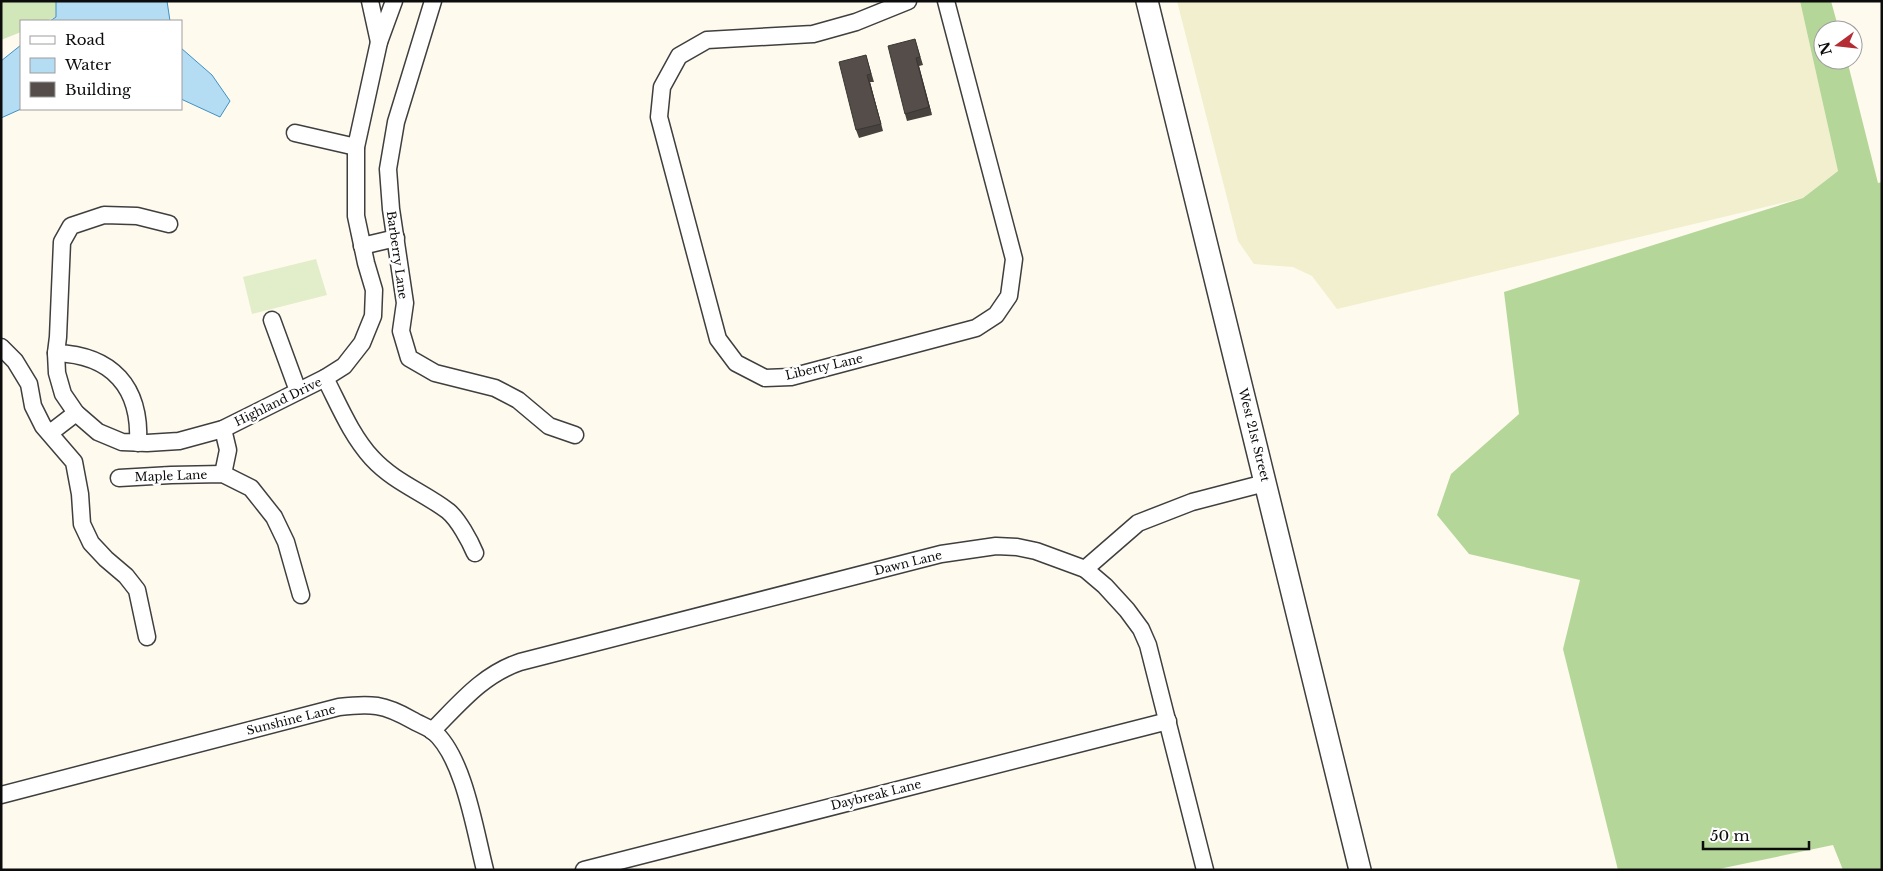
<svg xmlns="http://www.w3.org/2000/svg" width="1883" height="871" font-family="'Libre Baskerville',serif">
  <rect width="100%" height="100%" fill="#fefaed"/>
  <polygon fill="#f2efce" points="1177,1 1800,1 1838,171 1803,198 1337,309 1312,276 1293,267 1254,264 1238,241"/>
  <polygon fill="#d1e6b9" points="1,1 56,1 56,17 45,21 21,21 21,32 1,40"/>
  <polygon fill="#b5d699" points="1800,1 1831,1 1839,30 1823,30 1823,60 1847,60 1878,183 1882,182 1882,870 1843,870 1833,845 1714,870 1618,870 1563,649 1580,580 1469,554 1437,515 1451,474 1519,414 1504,292 1803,198 1838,171"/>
  <polygon fill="#e2eeca" points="316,259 327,295 252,314 243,277"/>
  <g fill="#b4dcf2" stroke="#4091c5">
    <polygon points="56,1 167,1 170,21 50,21 56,17"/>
    <polygon points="21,45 21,109 1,118 1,61"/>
    <polygon points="181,48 212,75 230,101 220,117 181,99"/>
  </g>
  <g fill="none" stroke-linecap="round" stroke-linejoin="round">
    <g stroke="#3f3f3f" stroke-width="19">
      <g id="minor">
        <polyline points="370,1 379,42"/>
        <polyline points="433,1 396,122 388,169 391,209 405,303 401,331 409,358 435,373 495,388 518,400 549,426 575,435"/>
        <polyline points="908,1 856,22 813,34 707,40 679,56 662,87 659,117 718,339 736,363 765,378 791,377 976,328 996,315 1009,296 1014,259 946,1"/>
        <polyline points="295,133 356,147"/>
        <polyline points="169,224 137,216 104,215 71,226 62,242 58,337 56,353 57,373 63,394 76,413 98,432 122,442 147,443 179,441 223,429 325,378 344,366 362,343 373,316 374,290 366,263 356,216 356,147 379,42 394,1"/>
        <polyline points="362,246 396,238"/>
        <polyline points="272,320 298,391"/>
        <polyline points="1,347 15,361 29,384 33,406 43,426 74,462 80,494 82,524 91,543 106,559 126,576 137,590 147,637"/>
        <path d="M 56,353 C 112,355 141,387 138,443"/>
        <path d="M 325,378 C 339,405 351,435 372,458 C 394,482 423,492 448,511 C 458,519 470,541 475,553"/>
        <polyline points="223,429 228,450 223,474"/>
        <polyline points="50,433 76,413"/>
        <polyline points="119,478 171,475 223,474 251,488 274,517 286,542 301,595"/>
        <polyline points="1085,569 1138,523 1192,502 1265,483"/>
        <path d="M 432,731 C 460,703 482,675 520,662 L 941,554 L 996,546 L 1017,547 L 1036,551 L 1085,569 L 1105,586 L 1127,610 L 1141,629 L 1148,645 L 1205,870"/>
        <path d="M 1,795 L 339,707 C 371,703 384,704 412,720 C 419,724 427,727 433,731 C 464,757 475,831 485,870"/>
        <polyline points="584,870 1168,721"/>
      </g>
    </g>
    <g stroke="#3f3f3f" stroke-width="24">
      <polyline id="tertiary" points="1147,1 1360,870"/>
    </g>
    <use href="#minor" stroke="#fff" stroke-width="16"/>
    <use href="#tertiary" stroke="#fff" stroke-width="21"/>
  </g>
  <g fill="#48423f">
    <polygon points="915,39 923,65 919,66 932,115 907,121 905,114"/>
    <polygon points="866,55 874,82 870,82 883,131 859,138 856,130"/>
  </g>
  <g fill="#3b3633">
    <polygon points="916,58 919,66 932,115 929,107"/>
    <polygon points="867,75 870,82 883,131"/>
  </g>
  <g fill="#544d49" stroke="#3b3633">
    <polygon points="915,39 920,57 916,58 929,107 905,114 888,46"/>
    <polygon points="866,55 871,74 867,75 881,124 856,130 839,62"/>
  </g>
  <g text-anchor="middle" stroke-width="5" stroke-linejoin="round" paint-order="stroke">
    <g font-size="12" fill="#0c0c0c" stroke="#fff">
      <text transform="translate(397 255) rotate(82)" y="4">Barberry Lane</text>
      <text transform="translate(824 367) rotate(-13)" y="4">Liberty Lane</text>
      <text transform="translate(278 402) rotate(-26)" y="4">Highland Drive</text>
      <text transform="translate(1254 435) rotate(76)" y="4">West 21st Street</text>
      <text transform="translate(171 476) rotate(-2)" y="4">Maple Lane</text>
      <text transform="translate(908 563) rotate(-14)" y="4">Dawn Lane</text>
      <text transform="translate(291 720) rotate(-14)" y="4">Sunshine Lane</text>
      <text transform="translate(876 795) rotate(-14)" y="4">Daybreak Lane</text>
    </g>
  </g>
  <rect width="1883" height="871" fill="none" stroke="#0c0c0c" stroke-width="5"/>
  <rect x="20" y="20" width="162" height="90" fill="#ffffff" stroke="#9e9e9e"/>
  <rect x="30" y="36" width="25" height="8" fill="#ffffff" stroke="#9e9e9e"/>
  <text x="65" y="45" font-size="15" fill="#0c0c0c">Road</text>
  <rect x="30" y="58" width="25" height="15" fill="#b4dcf2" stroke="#9e9e9e"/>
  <text x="65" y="70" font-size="15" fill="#0c0c0c">Water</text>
  <rect x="30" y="82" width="25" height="15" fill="#544d49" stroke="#9e9e9e"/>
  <text x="65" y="95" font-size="15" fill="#0c0c0c">Building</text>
  <g transform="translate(1838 45) rotate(255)"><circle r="24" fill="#ffffff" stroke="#9e9e9e"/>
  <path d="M0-4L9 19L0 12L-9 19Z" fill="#b42d35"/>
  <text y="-8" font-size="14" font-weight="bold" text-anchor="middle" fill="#0c0c0c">N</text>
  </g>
  <path d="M1703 841v8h106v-8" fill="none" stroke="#0c0c0c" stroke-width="2.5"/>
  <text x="1710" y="841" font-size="15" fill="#0c0c0c" stroke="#ffffff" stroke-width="4" paint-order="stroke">50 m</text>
</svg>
